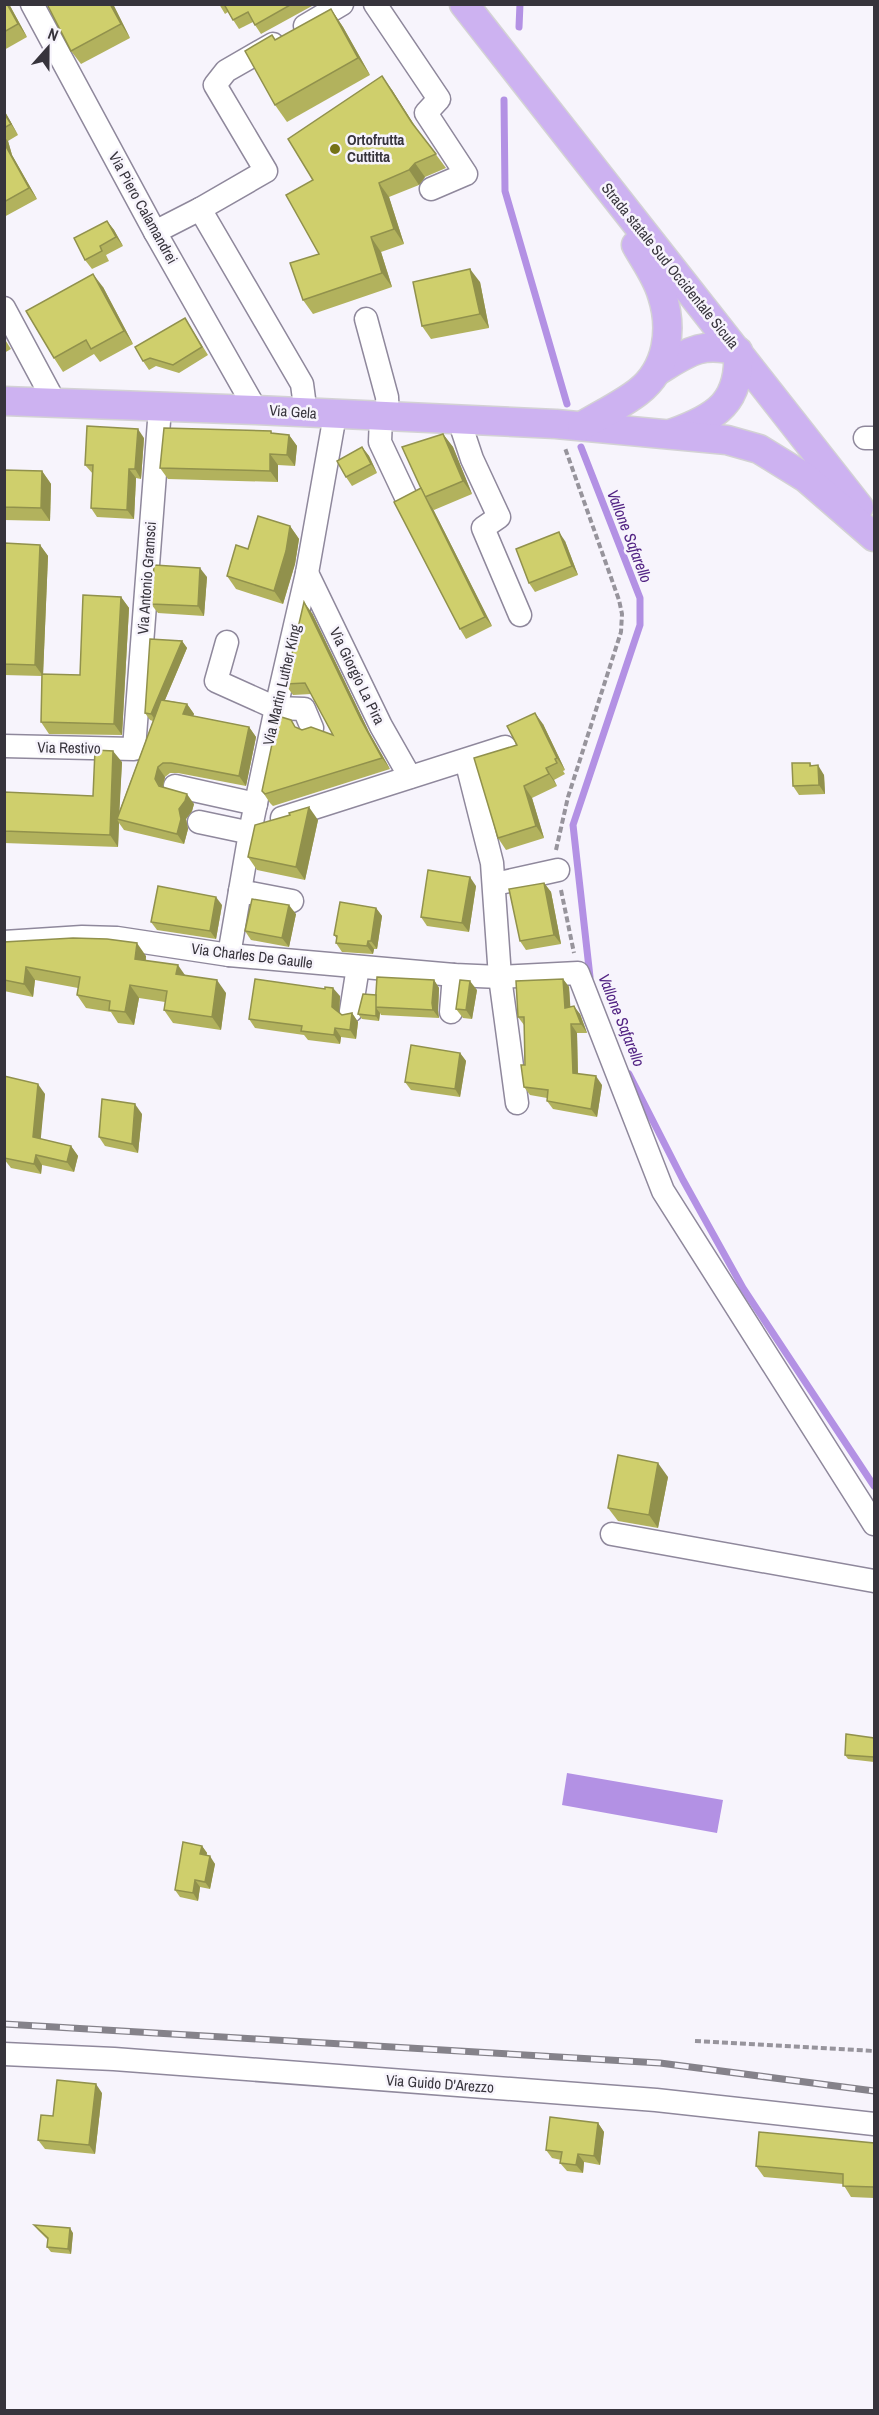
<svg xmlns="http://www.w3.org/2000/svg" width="879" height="2415" font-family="'Archivo Narrow',sans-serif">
  <rect width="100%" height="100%" fill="#f7f4fc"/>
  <polygon fill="#b391e4" points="567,1773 723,1800 717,1833 562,1805"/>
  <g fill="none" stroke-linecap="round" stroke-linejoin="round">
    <g stroke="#b391e4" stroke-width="7">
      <polyline points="519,27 520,4"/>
      <polyline points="504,100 505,191 567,404"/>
      <polyline points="581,447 640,598 640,625 573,825 590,977"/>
      <polyline points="629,1074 683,1180 743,1288 874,1486"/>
    </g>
    <g stroke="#8f889c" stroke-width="25">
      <g id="minor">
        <polyline points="32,4 155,232 256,410"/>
        <polyline points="375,4 439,99 426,113 466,174 431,189"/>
        <polyline points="305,26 342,4"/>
        <polyline points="273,44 226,71 215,85 266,171 200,209 302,384 306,414"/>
        <polyline points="155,232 200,209"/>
        <polyline points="4,308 55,403"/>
        <polyline points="366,319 387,397 388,417"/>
        <polyline points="381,417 380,442 405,495"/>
        <polyline points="459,420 472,459 499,517 483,528 520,615"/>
        <polyline points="865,438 874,438"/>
        <polyline points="307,573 381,726 410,777"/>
        <polyline points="227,642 216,681 276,708 304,709 312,728"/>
        <polyline points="4,746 134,749 160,408"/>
        <polyline points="466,760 492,863 500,977 517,1103"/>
        <polyline points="175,786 256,804"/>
        <polyline points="282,818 505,747"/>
        <polyline points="199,822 251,833"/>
        <polyline points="495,884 558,870"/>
        <polyline points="240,891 292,901"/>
        <polyline points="4,942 82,937 117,938 229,955 454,975 500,977 578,973 663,1191 874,1524"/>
        <polyline points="229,955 251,827 276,708 307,573 335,415"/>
        <polyline points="351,1011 358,967"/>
        <polyline points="451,1012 454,975"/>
        <polyline points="612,1534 874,1581"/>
        <polyline points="4,2054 114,2059 656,2100 874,2124"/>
      </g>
    </g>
    <g stroke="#d3d2d4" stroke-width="31">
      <g id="major">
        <polyline points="464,4 859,507"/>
        <path d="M 659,370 C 690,351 701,342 738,351 C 741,402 717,417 673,433"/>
        <polyline points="4,401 256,410 556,424 727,440 759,449 806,478 874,537"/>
        <path d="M 582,426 C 600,415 621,405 638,392 C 668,369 673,329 662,295 C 657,277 645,261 636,245"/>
      </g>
    </g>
    <g stroke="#97949c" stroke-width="4" stroke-dasharray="6 3" stroke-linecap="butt">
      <polyline points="556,850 568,797 621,632 622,614 619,600 565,448"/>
      <polyline points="561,890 574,953"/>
      <polyline points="695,2041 874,2051"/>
    </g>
    <use href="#minor" stroke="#fff" stroke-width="22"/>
    <use href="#major" stroke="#cdb2f1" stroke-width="28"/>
    <g stroke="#85828a" stroke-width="7">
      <polyline id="rail" points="4,2024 660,2063 874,2091"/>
    </g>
    <use href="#rail" stroke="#f7f4fc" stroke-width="4.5" stroke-dasharray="14" stroke-linecap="butt"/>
  </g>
  <g fill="#b2b25d">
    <polygon points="4,4 9,4 27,37 4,50"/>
    <polygon points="47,4 113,4 130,38 81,64 71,51"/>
    <polygon points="219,4 311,4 312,6 261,34 253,22 239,29 228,12 225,14"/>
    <polygon points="331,9 343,27 370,75 287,122 275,105 275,40"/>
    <polygon points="392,90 417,129 446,168 425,177 419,185 389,197 404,244 381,252 392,287 313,314 303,300 319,254 313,180"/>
    <polygon points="4,110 18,135 8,141 12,155 37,199 4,217"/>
    <polygon points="107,221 114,230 123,246 106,255 109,261 92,269 85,260"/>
    <polygon points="480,282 489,328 431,339 422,326"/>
    <polygon points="103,287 133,344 100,362 94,354 63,372 54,358"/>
    <polygon points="185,318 208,355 179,373 156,366 149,370 143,361"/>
    <polygon points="4,338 11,349 4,353"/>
    <polygon points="271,431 272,433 289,435 297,446 295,466 278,465 278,482 168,479 160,468"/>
    <polygon points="443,434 453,447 472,494 434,510 433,509 492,626 466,639 460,629 421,488"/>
    <polygon points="144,438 141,479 136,478 134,519 97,517 91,508 93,474 85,465"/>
    <polygon points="362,447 369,456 377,473 352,486 346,477"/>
    <polygon points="4,470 42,471 51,484 50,521 4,520"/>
    <polygon points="290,526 299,539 295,564 283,604 236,589 227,576 248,549"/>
    <polygon points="565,541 578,575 535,592 529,583"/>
    <polygon points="4,543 40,545 48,556 43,674 80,675 121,597 129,608 122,735 49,734 41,722 42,676 4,675"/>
    <polygon points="207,577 204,616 158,613 151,604"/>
    <polygon points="312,613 369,732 390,769 273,806 270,803 262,791 295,727 302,730 333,735 311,694 293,695 285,684"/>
    <polygon points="182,641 187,648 165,700 187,704 194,714 193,716 249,727 256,737 246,786 178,773 170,773 165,777 163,787 194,804 192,811 186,819 188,829 184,844 124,830 119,823 118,847 4,843 4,792 93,796 122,762 119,812 153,721 150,720 145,713"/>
    <polygon points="543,724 565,770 563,771 565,774 554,780 557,786 532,798 544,838 506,850 498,838 517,745"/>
    <polygon points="810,763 812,766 824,775 825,794 799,795 793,786"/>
    <polygon points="318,820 305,880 257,870 248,857"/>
    <polygon points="544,883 551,892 561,944 526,950 520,941"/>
    <polygon points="476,886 469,932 427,926 421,917"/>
    <polygon points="222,905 216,939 157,930 151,922"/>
    <polygon points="376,908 382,916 377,949 374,949 373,954 342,952 336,943 337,939 334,935"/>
    <polygon points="296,914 289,947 251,940 245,931"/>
    <polygon points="4,942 146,956 146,960 185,975 226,993 221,1030 173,1023 164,1010 165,1002 139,998 134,1025 118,1023 111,1012 86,1008 77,995 78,988 35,980 33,997 4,991"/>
    <polygon points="563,979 569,987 570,1007 580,1014 587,1033 577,1033 578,1074 602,1085 597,1117 553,1109 547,1101 547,1098 530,1095 524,1087 525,1065 524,1025 518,1017"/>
    <polygon points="434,980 439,988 438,1011 439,1018 381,1015 380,1013 379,1021 362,1019 358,1014 376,995"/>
    <polygon points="477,990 472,1019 463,1018 456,1009"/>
    <polygon points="340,996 339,1013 342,1015 352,1013 358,1022 356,1039 341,1037 340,1044 308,1040 304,1035 255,1028 249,1019"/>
    <polygon points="460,1053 466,1061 460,1097 411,1090 405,1082"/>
    <polygon points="4,1076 45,1094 40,1139 71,1146 78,1156 74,1172 42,1165 41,1174 11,1168 4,1159"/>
    <polygon points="142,1114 138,1153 105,1146 99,1137"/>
    <polygon points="668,1477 658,1528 618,1521 608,1508"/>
    <polygon points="874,1738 874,1762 848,1759 845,1755"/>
    <polygon points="202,1846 207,1853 206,1856 215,1864 210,1889 200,1887 198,1901 180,1897 175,1890"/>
    <polygon points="102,2093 95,2154 45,2149 38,2140 53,2116"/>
    <polygon points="598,2123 604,2132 600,2165 584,2162 583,2173 567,2171 560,2163 561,2160 552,2158 546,2150"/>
    <polygon points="874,2143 874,2198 851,2197 843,2184 764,2177 756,2166"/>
    <polygon points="34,2225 73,2233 71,2254 51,2252 47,2247 48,2240 38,2230"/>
  </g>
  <g fill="#91914c">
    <polygon points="7,4 9,4 27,37 18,24"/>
    <polygon points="110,4 113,4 130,38 121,24"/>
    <polygon points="331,9 343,27 370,75 358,58"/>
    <polygon points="382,76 392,90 422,138 412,123"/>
    <polygon points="4,110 18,135 4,113"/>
    <polygon points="4,137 8,141 12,155 37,199 29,188 4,143"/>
    <polygon points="415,163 425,177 419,185 409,170"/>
    <polygon points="379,183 389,197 404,244 394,229"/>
    <polygon points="107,221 114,230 123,246 116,237"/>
    <polygon points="371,237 381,252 392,287 382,273"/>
    <polygon points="470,269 480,282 489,328 480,314"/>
    <polygon points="93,274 103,287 133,344 124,331"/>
    <polygon points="138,429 144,438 141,479 135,469"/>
    <polygon points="443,434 453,447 472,494 463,481"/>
    <polygon points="289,435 297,446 295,466 287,455"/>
    <polygon points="362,447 369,456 377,473 371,464"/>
    <polygon points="270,454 278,465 278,482 270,471"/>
    <polygon points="129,469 136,478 134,519 127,510"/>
    <polygon points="42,471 51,484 50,521 41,508"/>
    <polygon points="427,500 433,509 492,626 485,617"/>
    <polygon points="290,526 299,539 295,564 283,604 274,591"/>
    <polygon points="559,532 565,541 578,575 572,566"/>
    <polygon points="40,545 48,556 43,676 35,665"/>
    <polygon points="200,568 207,577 204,616 198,606"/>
    <polygon points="121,597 129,608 122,735 114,724"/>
    <polygon points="304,602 312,613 369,732 390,769 382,758 361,720"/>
    <polygon points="182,641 187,648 156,721 151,714"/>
    <polygon points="187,704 194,714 190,724 183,714"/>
    <polygon points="535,713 543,724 565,770 557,758"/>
    <polygon points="249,727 256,737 246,786 239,776"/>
    <polygon points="113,751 122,762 119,820 117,819 119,823 118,847 110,835"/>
    <polygon points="818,765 824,775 825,794 819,785"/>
    <polygon points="158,767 165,777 162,789 155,779"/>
    <polygon points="546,768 554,780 557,786 549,774"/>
    <polygon points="524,786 532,798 544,838 536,826"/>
    <polygon points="187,794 194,804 192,811 186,819 188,829 184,844 177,834 179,809"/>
    <polygon points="309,807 318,820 305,880 296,867"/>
    <polygon points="470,877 476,886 469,932 462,923"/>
    <polygon points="544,883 551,892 561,944 554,935"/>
    <polygon points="216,897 222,905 216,939 210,931"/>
    <polygon points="289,905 296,914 289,947 282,938"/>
    <polygon points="376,908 382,916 377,949 371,941"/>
    <polygon points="368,941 374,949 373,954 367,946"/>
    <polygon points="137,943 146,956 144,972 135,959"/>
    <polygon points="178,965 187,978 176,974"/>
    <polygon points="26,967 35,980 33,997 24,984"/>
    <polygon points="563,979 569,987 571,1016 565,1008"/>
    <polygon points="217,980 226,993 221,1030 212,1017"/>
    <polygon points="434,980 439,988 438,1011 439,1018 433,1010 432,1003"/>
    <polygon points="470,981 477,990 472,1019 466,1010"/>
    <polygon points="130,985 139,998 134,1025 125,1012"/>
    <polygon points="333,988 340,996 339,1016 332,1007"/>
    <polygon points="574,1006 580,1014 587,1033 581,1024"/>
    <polygon points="376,1008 380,1013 379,1021 376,1016"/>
    <polygon points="352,1013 358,1022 356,1039 350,1030"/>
    <polygon points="571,1024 577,1033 578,1081 573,1073"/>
    <polygon points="335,1028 341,1037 340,1044 334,1035"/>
    <polygon points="460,1053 466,1061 460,1097 455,1089"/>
    <polygon points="596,1076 602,1085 597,1117 591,1109"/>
    <polygon points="38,1084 45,1094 40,1147 33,1137"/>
    <polygon points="135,1104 142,1114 138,1153 132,1144"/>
    <polygon points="71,1146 78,1156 74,1172 67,1162"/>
    <polygon points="36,1155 42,1165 41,1174 34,1164"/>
    <polygon points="658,1463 668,1477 658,1528 649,1515"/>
    <polygon points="202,1846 207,1853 205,1861 200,1854"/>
    <polygon points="210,1856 215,1864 210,1889 205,1882"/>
    <polygon points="195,1880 200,1887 198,1901 193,1893"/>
    <polygon points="96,2084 102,2093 95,2154 89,2145"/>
    <polygon points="598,2123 604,2132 600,2165 594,2156"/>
    <polygon points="578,2154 584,2162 583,2173 576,2165"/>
    <polygon points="70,2228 73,2233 71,2254 68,2249"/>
  </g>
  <g fill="#cfcf6c" stroke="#91914c" stroke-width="1.5">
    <polygon points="4,4 7,4 18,24 4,32"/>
    <polygon points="47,4 110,4 121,24 71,51"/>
    <polygon points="224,4 292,4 255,25 248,12 233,20"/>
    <polygon points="331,9 358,58 275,105 245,51 272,35 275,40"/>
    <polygon points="382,76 412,123 436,154 415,163 409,170 379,183 394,229 371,237 382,273 303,300 290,263 319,254 286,195 313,180 288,139"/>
    <polygon points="4,113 11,124 4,128"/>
    <polygon points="4,143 29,188 4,202"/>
    <polygon points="107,221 116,237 100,246 102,251 85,260 74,238"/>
    <polygon points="470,269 480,314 422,326 413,282"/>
    <polygon points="93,274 124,331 91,349 86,340 54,358 26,311"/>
    <polygon points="185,318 202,347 173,365 150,358 143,361 135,347"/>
    <polygon points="87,426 138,429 135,469 129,469 127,510 91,508 93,465 85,465"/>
    <polygon points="164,428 271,431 271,433 289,435 287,455 270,454 270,471 160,468"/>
    <polygon points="443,434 463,481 425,497 402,447"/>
    <polygon points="362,447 371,464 346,477 337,461"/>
    <polygon points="4,470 42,471 41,508 4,507"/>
    <polygon points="421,488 485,617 460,629 394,502"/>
    <polygon points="258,516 290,526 286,551 274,591 227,576 236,545 248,549"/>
    <polygon points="559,532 572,566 529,583 516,549"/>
    <polygon points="4,543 40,545 35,665 4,664"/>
    <polygon points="154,565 200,568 198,606 151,604"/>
    <polygon points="83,595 121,597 114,724 41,722 42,674 80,675"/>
    <polygon points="304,602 361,720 382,758 265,794 262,791 278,716 291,720 295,727 302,730 311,727 333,735 305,683 285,684"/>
    <polygon points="150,639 182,641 151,714 145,713"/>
    <polygon points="161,700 187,704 183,714 249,727 239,776 171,763 163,763 158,767 155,779 159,786 187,794 185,801 179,809 181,819 177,834 117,819"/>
    <polygon points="535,713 557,758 555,759 557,763 546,768 549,774 524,786 536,826 498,838 474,758 517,745 507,726"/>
    <polygon points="95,750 113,751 110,835 4,831 4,792 93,796"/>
    <polygon points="792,763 810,763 810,766 818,765 819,785 793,786"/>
    <polygon points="309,807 296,867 248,857 255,825 290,815 289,813"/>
    <polygon points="428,870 470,877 462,923 421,917"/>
    <polygon points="544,883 554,935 520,941 509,889"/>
    <polygon points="158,886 216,897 210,931 151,922"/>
    <polygon points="252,899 289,905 282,938 245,931"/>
    <polygon points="340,902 376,908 371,941 368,941 367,946 336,943 337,936 334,935"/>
    <polygon points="73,938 107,939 137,943 135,959 178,965 176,974 217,980 212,1017 164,1010 167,991 130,985 125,1012 109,1010 110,1001 77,995 80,977 26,967 24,984 4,980 4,942"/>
    <polygon points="377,977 434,980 432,1003 433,1010 375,1007"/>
    <polygon points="255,979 325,989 325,987 333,988 332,1007 342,1015 352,1013 350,1030 335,1028 334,1035 301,1031 302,1026 249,1019"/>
    <polygon points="563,979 565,1008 574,1006 581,1024 571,1024 573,1073 596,1076 591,1109 547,1101 548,1090 524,1087 521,1065 525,1065 524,1017 518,1017 516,981"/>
    <polygon points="460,980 470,981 466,1010 456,1009"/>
    <polygon points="363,994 376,995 376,1016 358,1014"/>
    <polygon points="411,1045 460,1053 455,1089 405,1082"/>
    <polygon points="4,1076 38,1084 33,1137 71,1146 67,1162 36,1155 34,1164 4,1158 5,1147 4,1147"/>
    <polygon points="102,1099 135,1104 132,1144 99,1137"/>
    <polygon points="618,1455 658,1463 649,1515 608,1508"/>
    <polygon points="846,1734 874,1738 874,1757 845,1755"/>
    <polygon points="183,1842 202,1846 200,1854 210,1856 205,1882 195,1880 193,1893 175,1890"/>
    <polygon points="57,2080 96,2084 89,2145 38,2140 41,2115 53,2116"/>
    <polygon points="550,2117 598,2123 594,2156 578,2154 576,2165 560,2163 562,2152 546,2150"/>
    <polygon points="759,2132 874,2143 874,2187 843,2186 843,2174 756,2166"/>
    <polygon points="34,2225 70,2228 68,2249 47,2247 48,2238"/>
  </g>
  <circle fill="#757317" stroke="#f7f4fc" stroke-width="2" cx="335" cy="149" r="6"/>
  <g text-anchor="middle" stroke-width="5" stroke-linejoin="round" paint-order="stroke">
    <g font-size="15" font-weight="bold" fill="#37343c" stroke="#f7f4fc" text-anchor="start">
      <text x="347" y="145">Ortofrutta<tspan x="347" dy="17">Cuttitta</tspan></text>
    </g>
    <g font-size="15" fill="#37343c" stroke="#f7f4fc">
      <text transform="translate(143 208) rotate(61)" y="5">Via Piero Calamandrei</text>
      <text transform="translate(670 266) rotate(51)" y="5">Strada statale Sud Occidentale Sicula</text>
      <text transform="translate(293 412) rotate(4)" y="5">Via Gela</text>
      <text transform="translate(147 578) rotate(-86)" y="5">Via Antonio Gramsci</text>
      <text transform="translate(357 676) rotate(64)" y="5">Via Giorgio La Pira</text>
      <text transform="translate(282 685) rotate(-77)" y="5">Via Martin Luther King</text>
      <text transform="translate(69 748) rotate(1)" y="5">Via Restivo</text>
      <text transform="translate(252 956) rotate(7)" y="5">Via Charles De Gaulle</text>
      <text transform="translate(440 2084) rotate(4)" y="5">Via Guido D'Arezzo</text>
    </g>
    <g font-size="16" font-style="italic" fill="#532484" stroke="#f7f4fc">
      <text transform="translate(630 536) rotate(69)" y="6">Vallone Safarello</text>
      <text transform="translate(622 1020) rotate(68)" y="6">Vallone Safarello</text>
    </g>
  </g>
  <rect width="879" height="2415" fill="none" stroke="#37343c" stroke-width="12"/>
  <g transform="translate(48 48) rotate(21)" stroke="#f7f4fc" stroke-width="4.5" paint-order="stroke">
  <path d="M0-4.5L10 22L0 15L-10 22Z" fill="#37343c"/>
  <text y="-9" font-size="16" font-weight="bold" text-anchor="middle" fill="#37343c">N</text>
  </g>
</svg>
